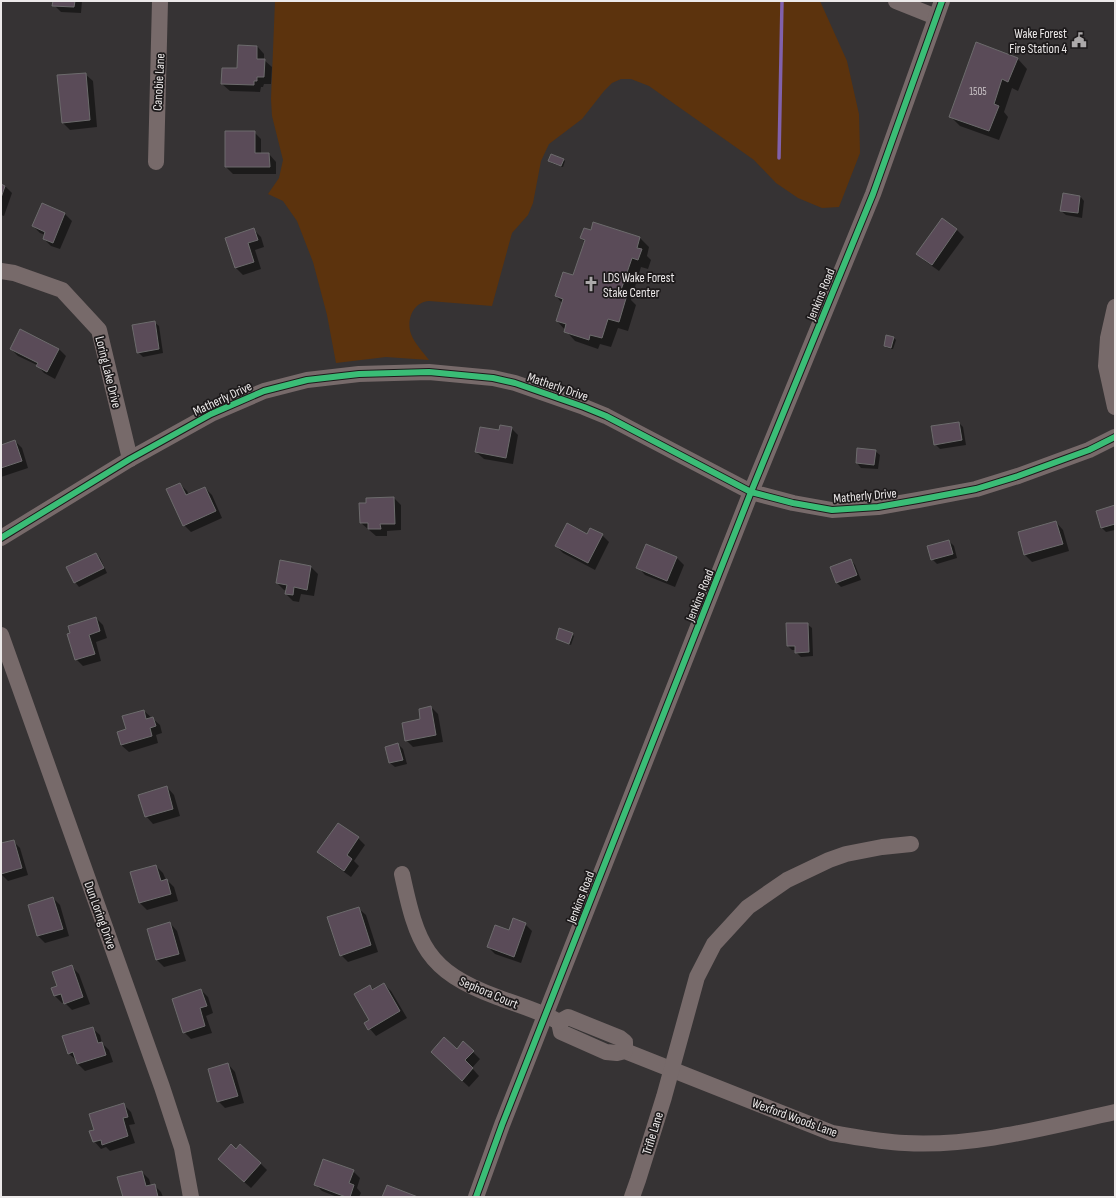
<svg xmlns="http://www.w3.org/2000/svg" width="1116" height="1198" font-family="'Sofia Sans Condensed',sans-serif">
  <rect width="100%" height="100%" fill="#363334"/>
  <path fill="#5c330d" d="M 275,1 L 820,1 L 847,61 L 859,114 L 860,153 L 839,207 L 822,208 L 798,198 L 776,183 L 754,160 L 649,86 L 631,79 L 621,79 L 612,83 L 604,91 L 582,119 L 549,144 L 541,161 L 533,203 L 528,215 L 512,233 L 492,306 L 429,301 C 413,302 406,320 411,334 C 415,344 423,352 429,360 L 386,357 L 336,363 L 327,315 L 313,262 L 297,221 L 283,201 L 268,194 L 279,178 L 283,160 L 272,116 L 271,99 Z"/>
  <g fill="#0007">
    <polygon points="54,1 82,1 81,13 61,12 54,5"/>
    <polygon points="977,44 1018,59 1027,69 1018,91 1012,88 1004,112 1008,117 999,140 960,126 950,116"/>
    <polygon points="239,46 257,46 264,54 264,60 272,67 271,84 264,84 263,87 261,87 260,92 230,91 222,84 238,69"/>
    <polygon points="85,74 93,81 97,127 70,130 63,123"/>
    <polygon points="254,132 261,139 261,154 269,154 276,162 276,174 233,174 226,167"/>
    <polygon points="563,159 565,161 563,167 551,163 549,161"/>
    <polygon points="1,185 5,186 12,193 4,216 1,215"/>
    <polygon points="1080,196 1084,201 1082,218 1066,215 1061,211"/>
    <polygon points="42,204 65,214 72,221 60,249 51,246 44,239 45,235 40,233 33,226"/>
    <polygon points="942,219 957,230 964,237 939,271 925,261 918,254"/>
    <polygon points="254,230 261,237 264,247 255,250 261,269 243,275 236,268 227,238"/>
    <polygon points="581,238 640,238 649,247 647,256 651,260 648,269 641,267 631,300 636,305 628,331 618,328 611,347 600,344 598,349 575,341 557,321 562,303 556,296 574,276 585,242"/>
    <polygon points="154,322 159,326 163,353 143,357 138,352"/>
    <polygon points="894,338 896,340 893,349 887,348 885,346"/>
    <polygon points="11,349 59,349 66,356 55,379 44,373 37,365 18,356"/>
    <polygon points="959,423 963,427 966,445 940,449 935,444"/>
    <polygon points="511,428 518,435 513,464 484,459 476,452"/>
    <polygon points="15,441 22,448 28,468 1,477 1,446"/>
    <polygon points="858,449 875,451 880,455 878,469 861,468 857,463"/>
    <polygon points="180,484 187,491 189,495 205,488 212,495 222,518 191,532 184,525"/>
    <polygon points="394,498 401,505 401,530 387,531 387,536 376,536 361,523 360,504"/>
    <polygon points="1115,506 1115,530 1106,532 1102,528"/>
    <polygon points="1056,522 1063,530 1069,551 1032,562 1025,555"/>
    <polygon points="588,535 602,535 609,542 595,570 563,553 556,546"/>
    <polygon points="949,541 954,546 957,558 937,564 932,559"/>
    <polygon points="647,545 677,558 684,565 675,587 645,575 638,567"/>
    <polygon points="96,554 100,558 107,573 79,587 75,582"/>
    <polygon points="851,560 855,565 861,580 841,587 837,583 831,567"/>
    <polygon points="281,562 311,567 318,574 314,596 301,594 299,602 293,601 286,594 287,591 284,590 277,583"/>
    <polygon points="96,618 103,625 107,638 96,642 101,661 83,666 76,659"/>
    <polygon points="807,624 812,628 813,656 801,657 796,652 796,650 792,650 788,646"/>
    <polygon points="572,634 574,636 571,645 557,639"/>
    <polygon points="431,707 438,714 443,742 413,747 406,740"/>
    <polygon points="144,711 160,725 162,733 156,735 158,743 129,752 121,745 127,730"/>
    <polygon points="398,744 403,749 407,764 395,767 390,763"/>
    <polygon points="167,787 174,795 180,816 153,824 146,816"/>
    <polygon points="358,838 365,845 354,861 359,866 351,877 326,859 319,852"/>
    <polygon points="13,841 20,848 28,875 8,881 1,874 1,844"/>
    <polygon points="156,866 163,873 166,880 167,880 174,887 178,901 147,910 140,903 132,873"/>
    <polygon points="53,898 60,905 69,936 45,943 38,936"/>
    <polygon points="358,908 366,915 378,952 348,962 341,955"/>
    <polygon points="170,923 177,931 186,961 164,967 157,960"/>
    <polygon points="525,924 532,931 521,963 495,954 488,947 509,931"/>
    <polygon points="72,967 79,974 90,1004 72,1010 64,1002 62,1003 55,996 58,987"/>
    <polygon points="384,984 391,991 407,1018 376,1036 365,1023 370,1020 370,986 374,990"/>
    <polygon points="201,990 208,997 213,1013 206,1016 212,1033 191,1039 184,1032"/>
    <polygon points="92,1028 100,1035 102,1043 109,1050 113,1062 85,1071 78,1064 77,1060 76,1060 68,1053"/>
    <polygon points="473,1052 480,1059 472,1068 479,1076 469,1087 439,1059"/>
    <polygon points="228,1064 235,1072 244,1103 225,1108 218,1101"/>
    <polygon points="124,1105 131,1112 135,1124 129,1125 135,1143 110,1151 106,1147 101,1149 94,1141 96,1130"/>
    <polygon points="236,1150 260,1163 267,1170 251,1188 226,1166"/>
    <polygon points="353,1171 360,1178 357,1188 361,1193 359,1197 337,1197 322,1191 315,1184"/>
    <polygon points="142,1172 149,1179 151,1186 154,1185 161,1192 163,1197 124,1197"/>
  </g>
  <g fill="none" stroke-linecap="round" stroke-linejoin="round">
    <polyline stroke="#8161ac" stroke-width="3.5" points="779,158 782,1"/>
  </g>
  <g fill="#5a4b58" stroke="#6c6b6c">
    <polygon points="53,1 75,1 74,7 52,6"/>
    <polygon points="976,42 1018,58 1008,82 1002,79 994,104 999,106 989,131 949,117"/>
    <polygon points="238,45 257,46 257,59 265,59 264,77 257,77 257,81 254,81 254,85 221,84 222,68 237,68"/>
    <polygon points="86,73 90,120 62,123 57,75"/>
    <polygon points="225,131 255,131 255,153 269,153 270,167 225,167"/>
    <polygon points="551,154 564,159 561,166 548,161"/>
    <polygon points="1,184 5,186 1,198"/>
    <polygon points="1063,193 1080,196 1078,213 1060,211"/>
    <polygon points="42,203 65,213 53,243 43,239 45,232 32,226"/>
    <polygon points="942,218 957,229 932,265 916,254"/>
    <polygon points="593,222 640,237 637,248 642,249 638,260 632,258 620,293 627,295 619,322 608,319 602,338 590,335 589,340 564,332 566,324 556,321 563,299 555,296 563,272 573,275 585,240 580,238 584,228 591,230"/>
    <polygon points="254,228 258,240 248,243 254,262 235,268 225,238"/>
    <polygon points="155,321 159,349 137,353 132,325"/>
    <polygon points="20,329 59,349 47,372 36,366 38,363 10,349"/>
    <polygon points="886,335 894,337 891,348 884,346"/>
    <polygon points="959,422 962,440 934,445 931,426"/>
    <polygon points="500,425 512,427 506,458 475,452 480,427 499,430"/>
    <polygon points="15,440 22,461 1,468 1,445"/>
    <polygon points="857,448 876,450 874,465 856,463"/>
    <polygon points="180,483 186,495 205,487 216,511 183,526 166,489"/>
    <polygon points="394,497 395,524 380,524 381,529 368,529 368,523 360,523 359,503 366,503 366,498"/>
    <polygon points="1115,505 1115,524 1101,528 1096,511"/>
    <polygon points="1056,521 1063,544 1024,555 1018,532"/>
    <polygon points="567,523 587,534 590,528 603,534 588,563 555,546"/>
    <polygon points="949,540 953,554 931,560 927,546"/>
    <polygon points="646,544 677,557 667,581 636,568"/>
    <polygon points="96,553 104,568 74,583 66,567"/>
    <polygon points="851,559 857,575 836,583 830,567"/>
    <polygon points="280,560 311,566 307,590 294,587 293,595 285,594 287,585 276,583"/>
    <polygon points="96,617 100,631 89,635 95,654 75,660 67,634 70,633 68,626"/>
    <polygon points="786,623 808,623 809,652 795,653 795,646 787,646"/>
    <polygon points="559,628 573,633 569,644 556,639"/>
    <polygon points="431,706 436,735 405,741 402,723 420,719 419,709"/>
    <polygon points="144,710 146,719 153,717 156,726 150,728 152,736 121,745 117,732 126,729 122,716"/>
    <polygon points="398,743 403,760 389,763 385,747"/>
    <polygon points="167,786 173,809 145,817 138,795"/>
    <polygon points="338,823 359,837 347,855 352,859 344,871 317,852"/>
    <polygon points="14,840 22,868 1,874 1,843"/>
    <polygon points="156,865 161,881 167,879 171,894 139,903 130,872"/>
    <polygon points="53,897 63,929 37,936 28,905"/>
    <polygon points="359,907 371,945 340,956 327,917"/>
    <polygon points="513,918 526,923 514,957 487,947 495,925 509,930"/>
    <polygon points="170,922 179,954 156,960 147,929"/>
    <polygon points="72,965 83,997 64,1004 61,994 54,996 51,988 57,986 52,972"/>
    <polygon points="384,983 400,1011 368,1030 364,1023 369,1020 354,994 370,985 372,990"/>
    <polygon points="201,989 207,1006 200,1008 205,1026 183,1033 172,999"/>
    <polygon points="93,1027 98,1043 102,1042 106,1055 77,1064 73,1052 68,1054 62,1036"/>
    <polygon points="444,1037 457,1049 463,1041 474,1051 465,1060 473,1068 462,1081 431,1052"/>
    <polygon points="228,1063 238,1096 217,1102 208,1069"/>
    <polygon points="124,1103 128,1117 123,1118 128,1136 102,1145 101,1140 93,1142 89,1131 94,1130 89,1114"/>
    <polygon points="231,1144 236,1149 240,1144 261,1163 244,1182 218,1159"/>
    <polygon points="323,1159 354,1170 349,1183 354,1185 350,1197 346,1197 314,1185"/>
    <polygon points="142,1171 146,1186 155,1184 158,1197 123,1197 117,1177"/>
    <polygon points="387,1185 418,1197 382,1197"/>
  </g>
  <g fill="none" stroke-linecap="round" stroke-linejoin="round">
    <g stroke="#776a6a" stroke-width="16">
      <polyline points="896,1 936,17"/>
      <polyline points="156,162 160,1"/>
      <polyline points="1,271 14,273 62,290 99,330 130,459"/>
      <polyline points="1115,307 1108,338 1106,366 1115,407"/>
      <polyline points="1,538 130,459 211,414 264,391 307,380 359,374 429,372 493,378 515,383 584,407 606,416 751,492 793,503 832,510 878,507 918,500 976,489 1018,476 1089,450 1115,437"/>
      <polyline points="1,635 162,1087 182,1148 191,1197"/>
      <path d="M 402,874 C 417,944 426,971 497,997 C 518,1005 540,1011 559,1022 L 561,1032 L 606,1052 L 617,1053 L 625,1051 L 832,1133 C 856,1137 880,1142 905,1143 C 976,1147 1046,1127 1115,1112"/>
      <polyline points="559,1022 568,1017 620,1038 625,1042 625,1051"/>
      <polyline points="476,1197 502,1125 751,492 873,194 942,1"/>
      <polyline points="632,1197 638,1180 664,1097 697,977 714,944 748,907 787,880 829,860 846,854 882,847 911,844"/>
    </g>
    <g stroke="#1d1a1b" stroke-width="8">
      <g id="cycleway">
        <polyline points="1,538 130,459 211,414 264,391 307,380 359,374 429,372 493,378 515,383 584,407 606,416 751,492 793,503 832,510 878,507 918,500 976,489 1018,476 1089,450 1115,437"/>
        <polyline points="476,1197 502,1125 751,492 873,194 942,1"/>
      </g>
    </g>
    <use href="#cycleway" stroke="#3abd76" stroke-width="6"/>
  </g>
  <defs>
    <g id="civic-bare" transform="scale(1.2)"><path d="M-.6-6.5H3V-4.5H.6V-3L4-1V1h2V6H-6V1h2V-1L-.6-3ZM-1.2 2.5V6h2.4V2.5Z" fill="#aca9aa" stroke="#1d1a1b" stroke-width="2.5" paint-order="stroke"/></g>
    <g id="church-bare" transform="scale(1.2)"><path d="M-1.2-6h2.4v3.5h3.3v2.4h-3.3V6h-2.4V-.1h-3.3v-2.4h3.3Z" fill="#aca9aa" stroke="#1d1a1b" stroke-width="2.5" paint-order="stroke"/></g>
  </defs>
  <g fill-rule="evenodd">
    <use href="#civic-bare" x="1079" y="40"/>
    <use href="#church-bare" x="591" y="284"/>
  </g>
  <g text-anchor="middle" stroke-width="3.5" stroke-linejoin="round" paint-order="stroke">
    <g font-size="11" fill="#c8c2c5">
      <text x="978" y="95">1505</text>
    </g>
    <g font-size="13" fill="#ece9e9" stroke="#1d1a1b" text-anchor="end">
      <text x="1067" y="38">Wake Forest<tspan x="1067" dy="15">Fire Station 4</tspan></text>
      <text x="603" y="282" text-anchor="start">LDS Wake Forest<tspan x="603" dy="15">Stake Center</tspan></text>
    </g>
    <g font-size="13" fill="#ece9e9" stroke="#1d1a1b">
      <text transform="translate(158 82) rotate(-87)" y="5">Canobie Lane</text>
      <text transform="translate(820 294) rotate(-68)" y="5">Jenkins Road</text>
      <text transform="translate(109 372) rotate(76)" y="5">Loring Lake Drive</text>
      <text transform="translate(558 386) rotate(19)" y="5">Matherly Drive</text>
      <text transform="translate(222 398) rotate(-25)" y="5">Matherly Drive</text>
      <text transform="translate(865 495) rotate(-5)" y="5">Matherly Drive</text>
      <text transform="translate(699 595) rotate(-68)" y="5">Jenkins Road</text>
      <text transform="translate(580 897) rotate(-69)" y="5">Jenkins Road</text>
      <text transform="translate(101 915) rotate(70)" y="5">Dun Loring Drive</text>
      <text transform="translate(489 992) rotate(23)" y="5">Sephora Court</text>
      <text transform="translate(795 1117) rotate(20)" y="5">Wexford Woods Lane</text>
      <text transform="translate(652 1133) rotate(-73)" y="5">Trifle Lane</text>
    </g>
  </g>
  <rect width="1116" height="1198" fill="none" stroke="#ece9e9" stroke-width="4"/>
</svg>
